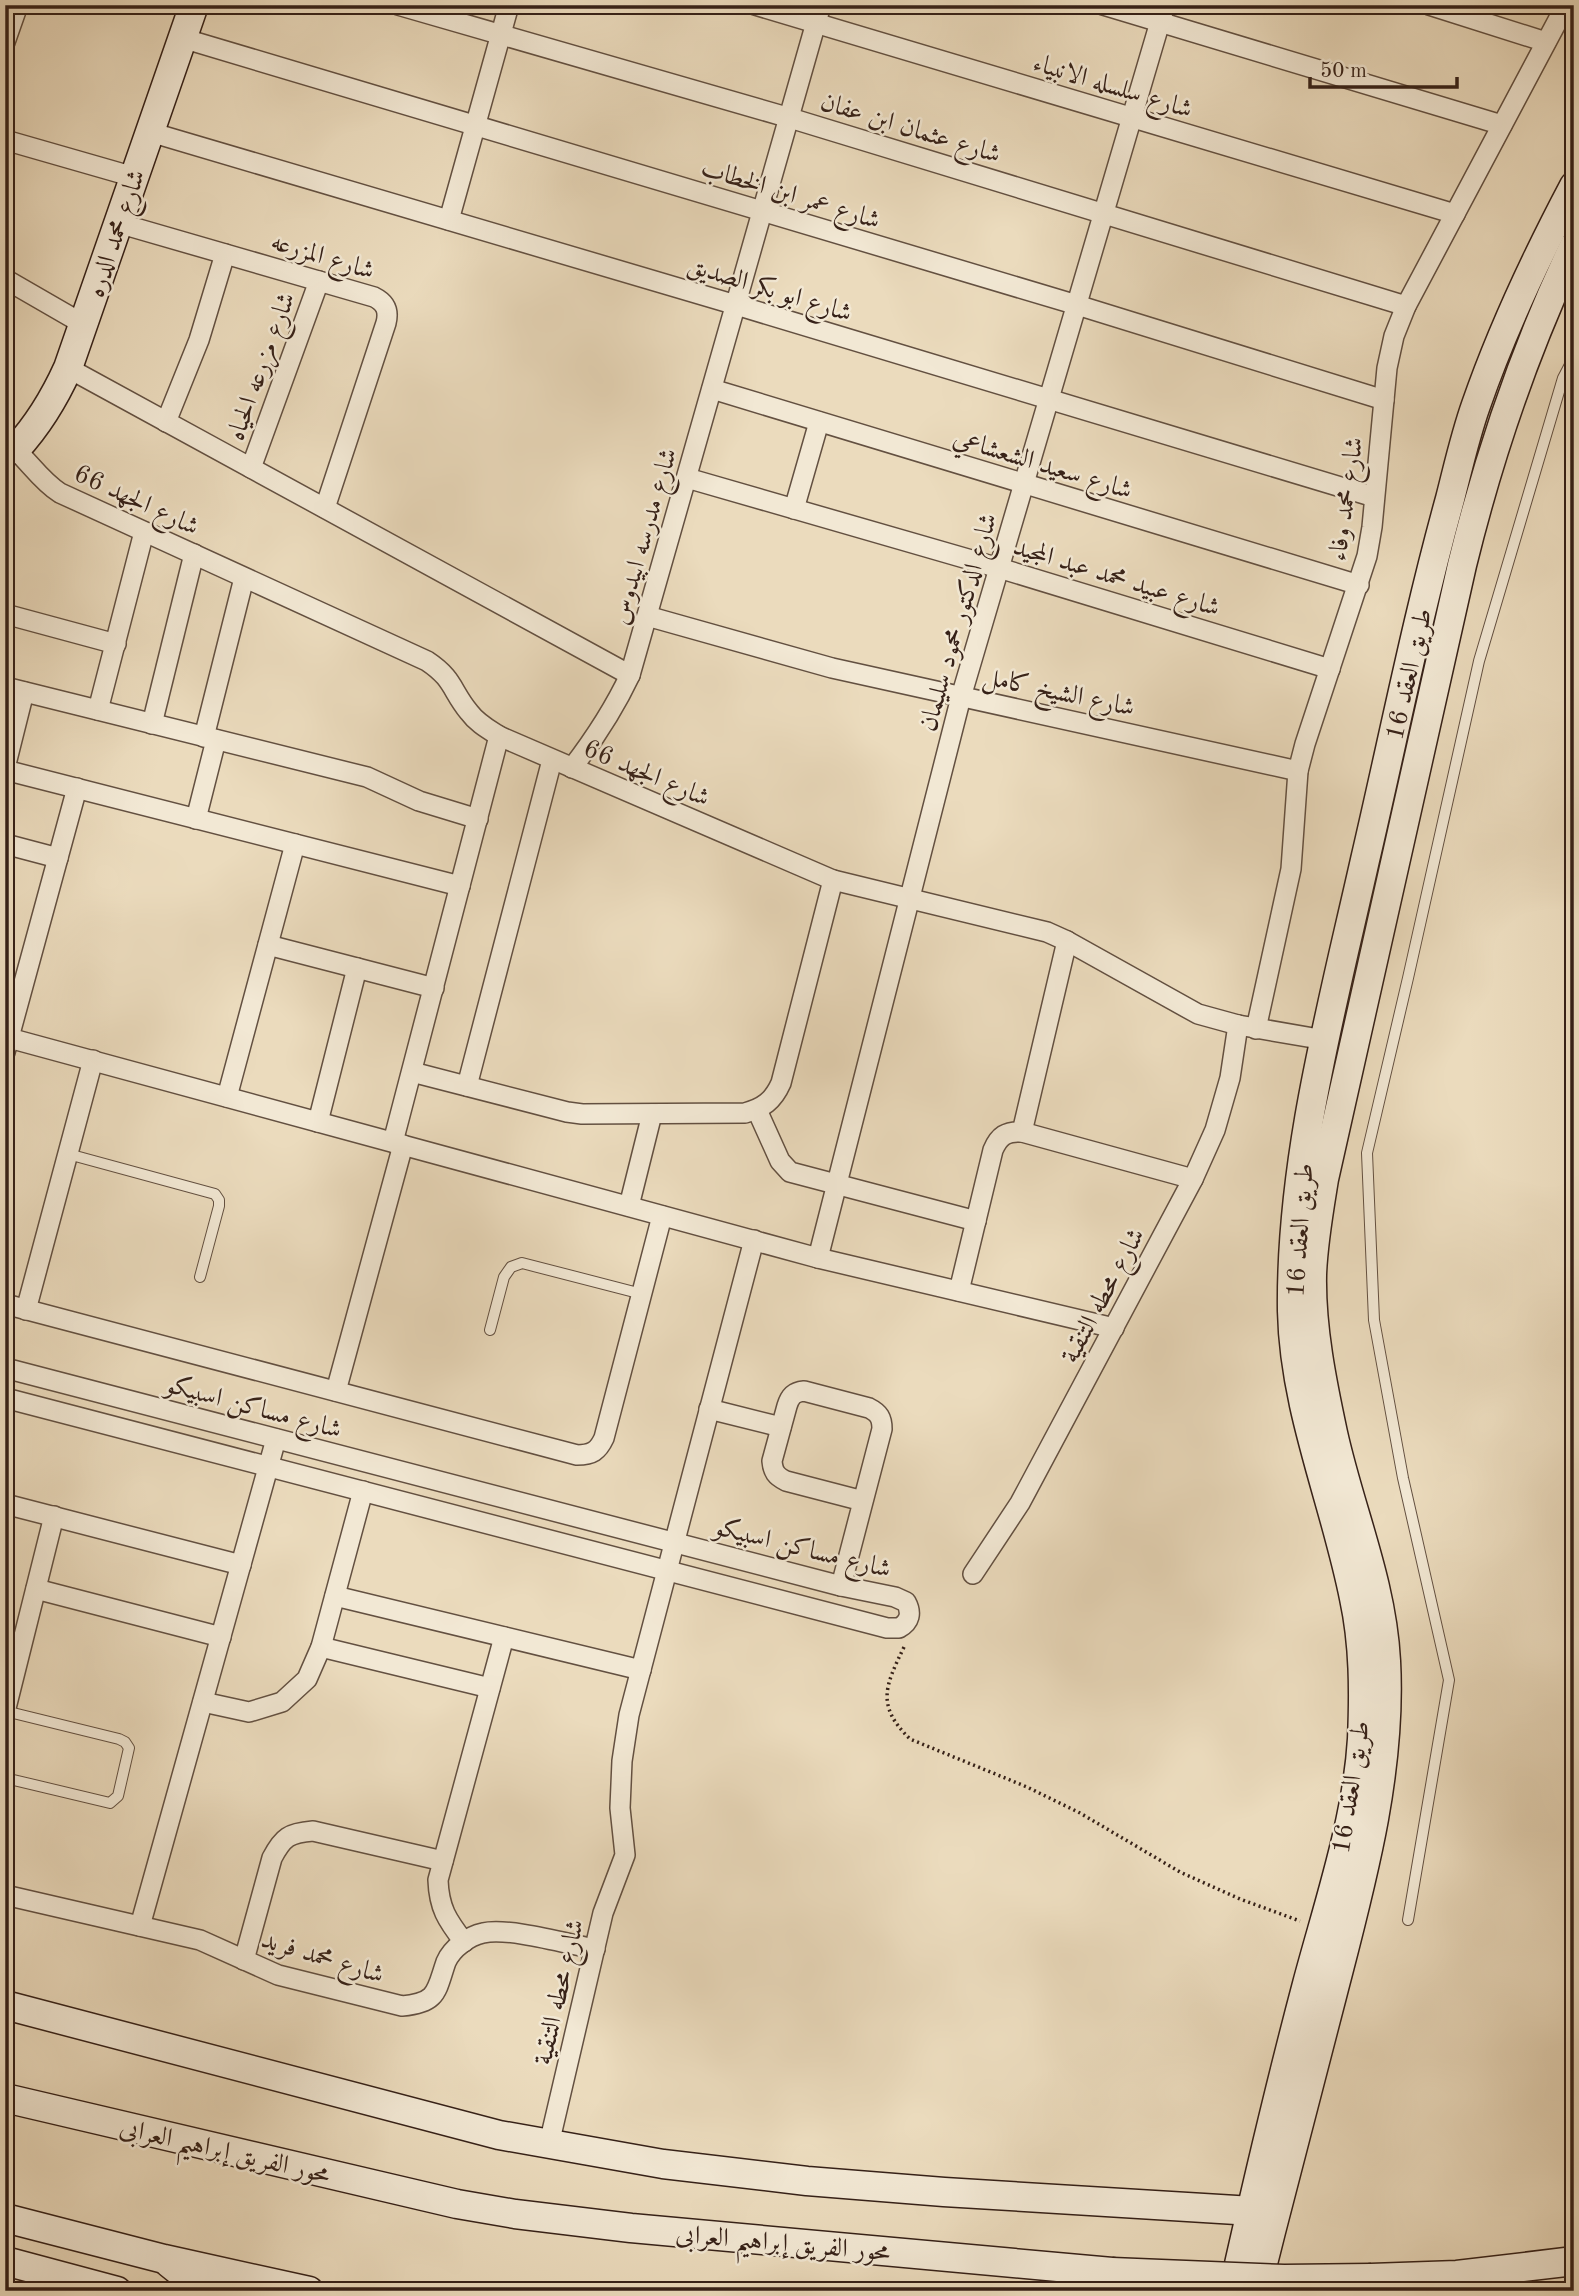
<svg xmlns="http://www.w3.org/2000/svg" width="1579" height="2296" font-family="'Old Standard TT',Amiri,serif">
  <rect width="100%" height="100%" fill="#ebdbbd"/>
  <filter id="stains"><feTurbulence type="fractalNoise" baseFrequency=".00286" numOctaves="4"/><feColorMatrix values="0 0 0 0 .2 0 0 0 0 .09 0 0 0 0 .02 0 0 0 .5 -.17"/></filter>
  <radialGradient id="worn" r=".72"><stop offset=".6" stop-color="#630" stop-opacity="0"/><stop offset="1" stop-color="#630" stop-opacity=".3"/></radialGradient>
  <g fill="none" stroke-linecap="round" stroke-linejoin="round">
    <g stroke="#635041" stroke-width="12">
      <g id="lane">
        <polyline points="68,1154 215,1194 219,1200 219,1206 200,1277"/>
        <polyline points="490,1330 504,1277 511,1267 522,1263 642,1294"/>
        <polyline points="5,1778 110,1803 118,1796 129,1748 125,1742 119,1739 5,1711"/>
        <polyline points="1408,1920 1449,1680 1403,1478 1374,1320 1367,1153 1408,978 1479,661 1563,378 1574,357"/>
      </g>
    </g>
    <g stroke="#635041" stroke-width="22">
      <g id="street">
        <polyline points="398,5 790,118 1406,306"/>
        <polyline points="755,5 1455,214"/>
        <polyline points="1103,5 1502,125"/>
        <polyline points="1429,5 1546,42"/>
        <polyline points="182,38 1077,305 1384,400"/>
        <polyline points="5,42 18,5"/>
        <polyline points="150,132 736,305 1374,497"/>
        <polyline points="5,140 134,177"/>
        <polyline points="449,220 509,5"/>
        <path d="M 118,223 L 374,297 C 386,303 389,311 386,323 L 325,508"/>
        <polyline points="5,279 83,324"/>
        <polyline points="68,368 630,675"/>
        <polyline points="712,389 1359,585"/>
        <polyline points="166,422 199,340 225,254"/>
        <path d="M 6,442 C 27,457 38,479 60,493 L 427,661 C 454,679 451,690 469,712 C 477,723 488,729 499,736 L 833,880 L 1047,932 L 1067,941 L 1198,1014 L 1238,1025 L 1325,1040"/>
        <polyline points="251,468 319,281"/>
        <polyline points="687,478 999,568 1330,669"/>
        <polyline points="794,509 819,422"/>
        <polyline points="5,614 116,644"/>
        <polyline points="647,616 832,668 1298,771"/>
        <polyline points="5,687 367,777 419,801 478,819"/>
        <polyline points="98,710 144,532"/>
        <polyline points="152,724 194,554"/>
        <polyline points="204,737 244,578"/>
        <polyline points="5,768 24,692"/>
        <path d="M 572,768 C 595,738 614,709 630,675 L 821,5"/>
        <polyline points="5,770 460,886"/>
        <polyline points="196,819 216,740"/>
        <polyline points="5,844 58,858"/>
        <polyline points="268,945 434,988"/>
        <polyline points="1256,1029 1291,869 1298,771 1305,744 1367,556 1372,527 1387,368 1394,336 1406,306 1566,5"/>
        <polyline points="9,1038 818,1258 1114,1328"/>
        <polyline points="5,1052 77,788"/>
        <path d="M 412,1072 L 567,1112 L 582,1114 L 745,1113 C 763,1108 773,1101 781,1083 L 833,880"/>
        <polyline points="467,1086 552,760"/>
        <polyline points="227,1097 295,844"/>
        <polyline points="757,1110 780,1161 790,1172 976,1221"/>
        <polyline points="318,1122 357,968"/>
        <polyline points="1022,1132 1067,941"/>
        <polyline points="393,1142 499,736"/>
        <polyline points="629,1206 652,1114"/>
        <polyline points="818,1258 961,697 1165,5"/>
        <path d="M 959,1291 L 993,1150 C 999,1136 1006,1131 1022,1132 L 1193,1179"/>
        <path d="M 5,1304 L 577,1455 C 592,1455 598,1451 604,1438 L 662,1216"/>
        <polyline points="26,1310 93,1060"/>
        <path d="M 5,1368 L 841,1586 L 895,1597 L 906,1602 C 912,1613 910,1622 899,1628 L 887,1628 L 5,1398"/>
        <polyline points="336,1391 403,1145"/>
        <polyline points="709,1409 781,1427"/>
        <polyline points="5,1504 241,1565"/>
        <polyline points="973,1574 1020,1503 1193,1179 1215,1130 1230,1078 1238,1025"/>
        <path d="M 841,1586 L 882,1429 C 882,1418 879,1413 869,1408 L 804,1391 C 794,1392 790,1396 787,1406 L 772,1461 C 773,1472 776,1476 786,1481 L 863,1501"/>
        <polyline points="36,1589 221,1637"/>
        <polyline points="335,1596 641,1670"/>
        <polyline points="321,1647 490,1688"/>
        <polyline points="203,1702 249,1712 282,1702 307,1679 321,1647 363,1491"/>
        <polyline points="5,1712 54,1516"/>
        <path d="M 5,1895 L 200,1940 L 278,1975 L 402,2006 C 438,2003 436,1991 446,1962 C 452,1948 469,1936 483,1933 C 508,1927 568,1944 595,1949"/>
        <polyline points="140,1926 276,1439"/>
        <path d="M 464,1942 C 447,1920 439,1908 438,1880 L 504,1637"/>
        <path d="M 244,1960 L 272,1858 C 283,1837 289,1833 313,1831 L 443,1861"/>
        <polyline points="549,2144 603,1913 625,1855 620,1808 622,1761 629,1715 754,1240"/>
      </g>
    </g>
    <g stroke="#362118" stroke-width="31">
      <g id="secondary">
        <path d="M 16,449 C 39,424 54,399 68,368 L 194,5"/>
        <polyline points="5,2005 499,2135 663,2164 807,2181 944,2192 1269,2212"/>
        <polyline points="5,2098 457,2204 515,2214 631,2228 1112,2272"/>
        <polyline points="5,2218 164,2259 309,2291"/>
        <polyline points="5,2261 117,2291"/>
        <polyline points="169,2263 204,2291"/>
        <polyline points="1371,2278 1457,2275 1574,2261"/>
        <path d="M 1233,2291 C 1256,2188 1280,2086 1307,1984 C 1328,1905 1357,1821 1362,1739 C 1364,1692 1364,1644 1354,1598 C 1335,1502 1294,1410 1292,1311 C 1290,1160 1332,1007 1365,860 C 1393,740 1417,618 1450,499 C 1458,468 1465,436 1476,405 C 1502,330 1537,256 1574,186"/>
        <path d="M 1256,2291 C 1281,2191 1307,2091 1333,1992 C 1361,1884 1392,1773 1386,1661 C 1382,1582 1350,1510 1333,1433 C 1322,1382 1311,1327 1312,1275 C 1313,1243 1319,1210 1324,1179 L 1462,565 C 1489,455 1525,349 1574,246"/>
      </g>
    </g>
    <path stroke="#362118" stroke-width="3.5" stroke-dasharray="2 3.5" stroke-linecap="butt" d="M 904,1647 C 886,1685 875,1705 910,1739 L 1027,1787 L 1080,1813 L 1180,1872 L 1240,1899 L 1300,1921"/>
    <use href="#lane" stroke="#f2e8d4" stroke-width="10"/>
    <use href="#street" stroke="#f2e8d4" stroke-width="19"/>
    <use href="#secondary" stroke="#f2e8d4" stroke-width="28"/>
    <g stroke="#362118" stroke-width="31" stroke-linecap="butt">
      <polyline id="secondary-bridge" points="1112,2272 1284,2279 1371,2278"/>
    </g>
    <use href="#secondary-bridge" stroke="#f2e8d4" stroke-width="28"/>
  </g>
  <g text-anchor="middle" stroke-width="5" stroke-linejoin="round" paint-order="stroke">
    <g font-size="26" fill="#362118" stroke="#f2e8d4">
      <text transform="translate(1113 85) rotate(17)" y="9">شارع سلسله الانبياء</text>
      <text transform="translate(911 127) rotate(17)" y="9">شارع عثمان ابن عفان</text>
      <text transform="translate(791 193) rotate(17)" y="9">شارع عمر ابن الخطاب</text>
      <text transform="translate(115 233) rotate(-71)" y="9">شارع محمد الدره</text>
      <text transform="translate(323 255) rotate(17)" y="9">شارع المزرعه</text>
      <text transform="translate(770 288) rotate(17)" y="9">شارع ابو بكر الصديق</text>
      <text transform="translate(260 366) rotate(-70)" y="9">شارع مزرعه الحياه</text>
      <text transform="translate(1043 463) rotate(17)" y="9">شارع سعيد الشعشاعي</text>
      <text transform="translate(137 499) rotate(25)" y="9">شارع الجهد 66</text>
      <text transform="translate(1345 499) rotate(-82)" y="9">شارع محمد وفاء</text>
      <text transform="translate(643 536) rotate(-74)" y="9">شارع مدرسه ابيدوس</text>
      <text transform="translate(1117 576) rotate(17)" y="9">شارع عبيد محمد عبد المجيد</text>
      <text transform="translate(957 622) rotate(-74)" y="9">شارع الدكتور محمود سليمان</text>
      <text transform="translate(1408 674) rotate(-77)" y="9">طريق العقد 16</text>
      <text transform="translate(1059 691) rotate(12)" y="9">شارع الشيخ كامل</text>
      <text transform="translate(647 772) rotate(23)" y="9">شارع الجهد 66</text>
      <text transform="translate(1299 1230) rotate(-86)" y="9">طريق العقد 16</text>
      <text transform="translate(1102 1295) rotate(-62)" y="9">شارع محطه التنقية</text>
      <text transform="translate(254 1406) rotate(15)" y="9">شارع مساكن اسبيكو</text>
      <text transform="translate(803 1547) rotate(14)" y="9">شارع مساكن اسبيكو</text>
      <text transform="translate(1350 1787) rotate(-81)" y="9">طريق العقد 16</text>
      <text transform="translate(323 1956) rotate(17)" y="9">شارع محمد فريد</text>
      <text transform="translate(558 1992) rotate(-77)" y="9">شارع محطه التنقية</text>
      <text transform="translate(225 2150) rotate(13)" y="9">محور الفريق إبراهيم العرابى</text>
      <text transform="translate(783 2242) rotate(5)" y="9">محور الفريق إبراهيم العرابى</text>
    </g>
  </g>
  <rect width="1579" height="2296" fill="none" stroke="#ebdbbd" stroke-width="28"/>
  <rect x="7" y="7" width="1565" height="2282" fill="none" stroke="#362118" stroke-width="3.5"/>
  <rect x="14" y="14" width="1551" height="2268" fill="none" stroke="#362118" stroke-width="2"/>
  <path d="M1310 77v10h147v-10" fill="none" stroke="#362118" stroke-width="3.5"/>
  <text x="1320" y="77" font-size="21" fill="#362118" stroke="#f2e8d4" stroke-width="5" paint-order="stroke">50 m</text>
  <rect width="100%" height="100%" filter="url(#stains)"/>
  <rect width="100%" height="100%" fill="url(#worn)"/>
</svg>
